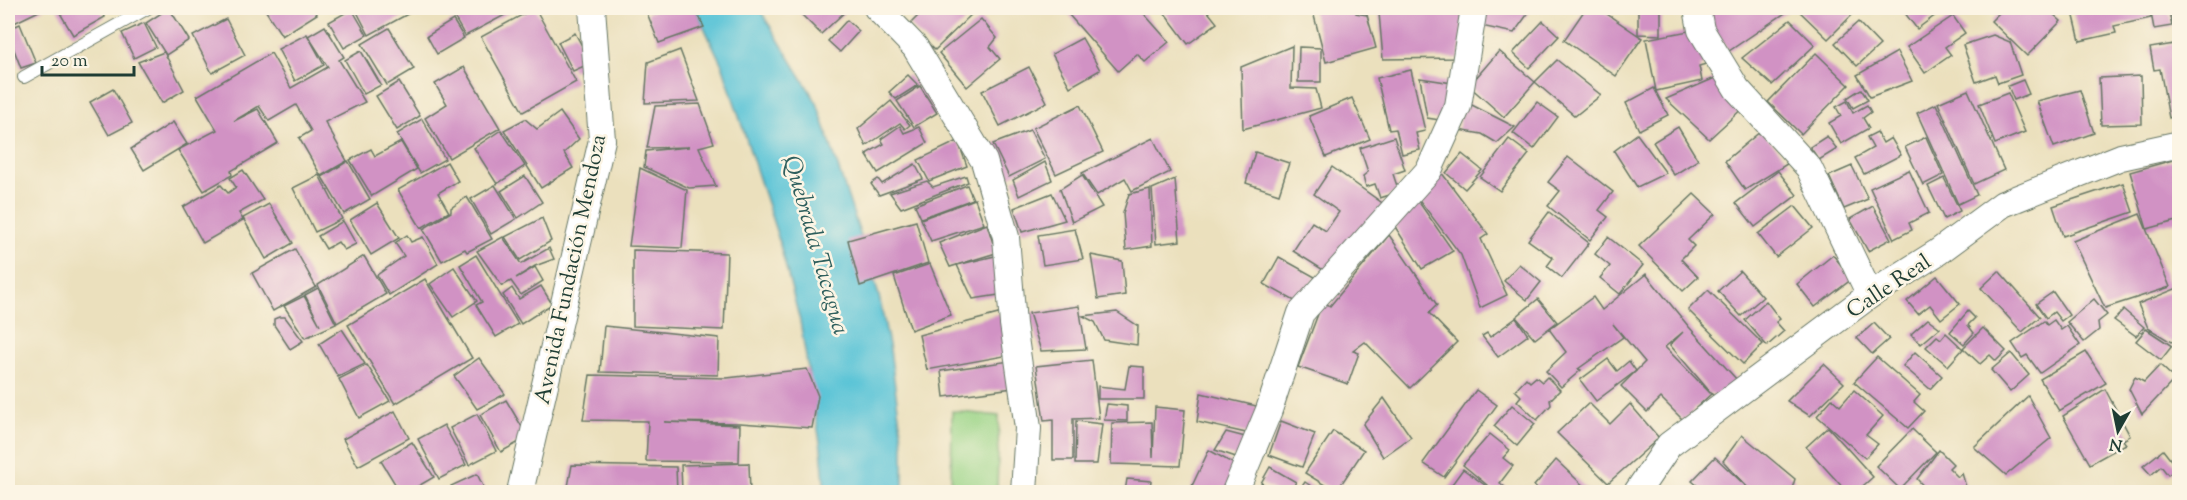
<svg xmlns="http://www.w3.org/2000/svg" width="2187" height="500" font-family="'Sorts Mill Goudy',serif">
  <rect width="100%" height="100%" fill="#fcf5e5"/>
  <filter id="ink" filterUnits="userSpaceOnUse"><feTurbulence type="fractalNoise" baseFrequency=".0167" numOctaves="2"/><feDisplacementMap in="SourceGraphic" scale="12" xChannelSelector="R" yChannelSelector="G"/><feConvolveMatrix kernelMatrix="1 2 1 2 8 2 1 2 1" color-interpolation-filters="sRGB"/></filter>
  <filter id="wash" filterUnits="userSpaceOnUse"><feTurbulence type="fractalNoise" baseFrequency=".008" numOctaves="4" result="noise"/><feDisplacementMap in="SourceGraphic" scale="24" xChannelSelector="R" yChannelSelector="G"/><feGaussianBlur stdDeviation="1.35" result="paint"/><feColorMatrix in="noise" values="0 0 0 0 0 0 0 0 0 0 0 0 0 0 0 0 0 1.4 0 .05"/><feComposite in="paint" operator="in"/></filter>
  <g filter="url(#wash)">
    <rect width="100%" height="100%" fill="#ebe0bd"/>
    <polygon fill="#9ad486" stroke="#5c885d" stroke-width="1.5" points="952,411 999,416 997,492 951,492"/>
    <polygon fill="#5bc4d7" stroke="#3d8086" stroke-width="1.5" points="695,8 759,8 817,103 864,246 879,296 890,350 903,445 903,492 825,492 821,448 800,321 778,237 723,67"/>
    <g id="blocks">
      <g fill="#d192c4">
        <polygon points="8,8 45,8 8,26"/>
        <polygon points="57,8 100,8 105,17 73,35"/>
        <polygon points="169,8 189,40 166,55 146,23"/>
        <polygon points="264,8 313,8 317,14 282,36"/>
        <polygon points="355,8 416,8 417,9 369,35"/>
        <polygon points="449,8 518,8 465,36"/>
        <polygon points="535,8 576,82 523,112 481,37"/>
        <polygon points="662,8 695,8 704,27 659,43 647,13"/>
        <polygon points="795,8 849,8 821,34"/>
        <polygon points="926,8 978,8 935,50 909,25"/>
        <polygon points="1078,8 1139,8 1169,42 1145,62 1137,54 1118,71 1069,15"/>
        <polygon points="1161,8 1205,8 1217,23 1188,44"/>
        <polygon points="1312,8 1355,8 1356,13 1367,15 1376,48 1326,62"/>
        <polygon points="1401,8 1417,8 1423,10 1423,8 1460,8 1460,10 1426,10 1464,15 1459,58 1383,59 1379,13"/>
        <polygon points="1484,8 1532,8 1514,33 1481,26"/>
        <polygon points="1586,8 1598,8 1642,38 1616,76 1564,40"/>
        <polygon points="1638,8 1661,8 1661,35 1638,34"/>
        <polygon points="1720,8 1786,8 1788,11 1729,51 1701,13"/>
        <polygon points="1796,8 1848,8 1854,13 1828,39"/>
        <polygon points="1901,8 1933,8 1937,14 1917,29"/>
        <polygon points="2004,8 2009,8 2015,13 2020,8 2035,8 2040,12 2046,8 2061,21 2027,56 1991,21"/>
        <polygon points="2072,8 2149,8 2151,18 2114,26 2116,33 2080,41"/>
        <polygon points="2150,8 2168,8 2172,26 2154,29"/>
        <polygon points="2171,8 2180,8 2180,21 2173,22"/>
        <polygon points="352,9 367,35 344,48 329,22"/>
        <polygon points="1953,16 1965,33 1945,47 1951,55 1925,73 1907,47"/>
        <polygon points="226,19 245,55 212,73 193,36"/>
        <polygon points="981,19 997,38 990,47 1000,59 967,87 939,53"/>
        <polygon points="453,20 464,38 437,54 427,36"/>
        <polygon points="847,20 859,31 840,52 828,41"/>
        <polygon points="1790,20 1815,45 1772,85 1742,58"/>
        <polygon points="1543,21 1559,36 1529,68 1513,53"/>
        <polygon points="1858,22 1880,45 1857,66 1835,43"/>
        <polygon points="144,23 156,47 134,58 122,33"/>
        <polygon points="20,24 36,63 21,68 8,34 8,29"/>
        <polygon points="325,26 344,57 339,60 365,102 325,122 347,161 321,176 299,138 311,131 296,105 269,121 259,106 234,121 258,109 278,143 231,171 232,175 204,191 178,150 217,130 197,96 271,53 291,88 328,67 308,36"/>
        <polygon points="389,28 414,69 387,85 362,44"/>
        <polygon points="1699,29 1706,64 1699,66 1702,81 1656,91 1646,39"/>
        <polygon points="575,33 591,63 573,71 558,42"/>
        <polygon points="307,34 324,65 295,81 278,49"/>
        <polygon points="1993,35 2010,42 2021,75 1998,83 1995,75 1976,82 1963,45"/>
        <polygon points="1082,38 1100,70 1070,87 1052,54"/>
        <polygon points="2180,43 2180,116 2169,118 2160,69 2154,70 2150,48"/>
        <polygon points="1292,46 1291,88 1316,89 1321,108 1243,129 1241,67"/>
        <polygon points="1299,47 1321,48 1321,82 1298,82"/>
        <polygon points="680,50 699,101 645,103 648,62"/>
        <polygon points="361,51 381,85 364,94 345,60"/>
        <polygon points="1499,51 1535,82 1504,117 1469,86"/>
        <polygon points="164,52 184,90 162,103 138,62"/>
        <polygon points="1897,52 1912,81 1870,97 1857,75"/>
        <polygon points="1816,53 1849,85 1801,134 1768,102"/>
        <polygon points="1557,60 1601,95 1575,116 1535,82"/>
        <polygon points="464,67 500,128 449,158 425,118 447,104 435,84"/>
        <polygon points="1029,67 1047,102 1000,126 982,91"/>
        <polygon points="1411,70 1425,131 1416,133 1420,150 1402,154 1396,129 1389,130 1377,78"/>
        <polygon points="908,75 918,85 896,99 889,92"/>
        <polygon points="1722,75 1745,106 1709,139 1666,99"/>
        <polygon points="2141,76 2142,124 2101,125 2099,78"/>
        <polygon points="1420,78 1452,83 1446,121 1427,118"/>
        <polygon points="2023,80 2029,94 2014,100 2008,86"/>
        <polygon points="399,82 420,116 397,130 376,96"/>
        <polygon points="920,86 937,113 914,127 897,101"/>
        <polygon points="1654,88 1668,115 1639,130 1626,103"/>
        <polygon points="113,89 132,123 109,135 90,102"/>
        <polygon points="1861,89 1868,100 1853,108 1847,98"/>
        <polygon points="1968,90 2004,170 1974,184 1938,103"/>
        <polygon points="2080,90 2094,133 2054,147 2037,101"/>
        <polygon points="2008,93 2025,132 1995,144 1979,104"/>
        <polygon points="1352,98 1370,139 1326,157 1309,116"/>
        <polygon points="891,101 910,125 905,129 900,123 866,146 858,129"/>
        <polygon points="1464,101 1515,127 1497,143 1482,134 1458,130"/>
        <polygon points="1847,101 1853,113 1867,105 1871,112 1863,118 1869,128 1841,144 1829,123 1841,116 1836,107"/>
        <polygon points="1537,102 1558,117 1534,149 1513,133"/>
        <polygon points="700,104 714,143 699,147 716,186 689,188 644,167 646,151 689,147 647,148 655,106"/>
        <polygon points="1936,104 1977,195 1958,204 1917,113"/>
        <polygon points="1080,105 1103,152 1056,174 1033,128"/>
        <polygon points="560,112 579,139 564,153 573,168 541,188 504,130 525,119 537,129"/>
        <polygon points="422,119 445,159 420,173 397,134"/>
        <polygon points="173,122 187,144 144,170 131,149"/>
        <polygon points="900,126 904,133 919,127 927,143 878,173 866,154 884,144 881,139"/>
        <polygon points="1678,127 1698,160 1674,175 1653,142"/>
        <polygon points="501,130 525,166 497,184 474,148"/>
        <polygon points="1030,130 1045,159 1009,177 993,144"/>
        <polygon points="1761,131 1790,162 1745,190 1725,161"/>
        <polygon points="1877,132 1883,143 1891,138 1901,155 1864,174 1855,158 1873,148 1867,137"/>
        <polygon points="1637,134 1666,173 1637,187 1614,151"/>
        <polygon points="1827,136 1837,149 1819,160 1810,147"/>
        <polygon points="1394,137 1405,170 1393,174 1399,192 1380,198 1375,184 1366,187 1363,176 1368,172 1360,148"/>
        <polygon points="1926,137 1943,175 1923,185 1905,147"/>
        <polygon points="1153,138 1170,172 1132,191 1125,178 1097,195 1082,173"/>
        <polygon points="1509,139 1529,154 1500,191 1480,177"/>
        <polygon points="958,141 967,166 929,181 918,160"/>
        <polygon points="401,142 417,169 372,196 350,160 371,149 375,156"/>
        <polygon points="1255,152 1289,163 1279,194 1246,183"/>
        <polygon points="1462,154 1482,170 1465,189 1446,173"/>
        <polygon points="1568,157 1613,192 1599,210 1608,217 1590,240 1548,206 1560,191 1548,182"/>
        <polygon points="2180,158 2180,220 2147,229 2130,172"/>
        <polygon points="348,161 370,199 344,214 322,177"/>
        <polygon points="447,162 458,181 438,193 449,212 421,228 398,190"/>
        <polygon points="1045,162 1052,180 1019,196 1013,180"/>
        <polygon points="915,164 923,179 879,195 871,184 878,179 882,184"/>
        <polygon points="1852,166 1868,199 1844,209 1829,176"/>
        <polygon points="1332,167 1385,205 1328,273 1293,251 1312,222 1326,231 1339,212 1314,194"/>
        <polygon points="640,168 687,190 682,248 629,246"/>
        <polygon points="243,170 263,200 239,213 243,220 203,243 183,207 221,185 228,193 236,187 230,178"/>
        <polygon points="1909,170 1929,213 1909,223 1912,230 1894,239 1870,188"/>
        <polygon points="1778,171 1797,195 1755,227 1736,203"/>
        <polygon points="1441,172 1488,234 1481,239 1507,295 1480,308 1461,255 1414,193"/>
        <polygon points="319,175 342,219 315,232 293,188"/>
        <polygon points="1082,175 1102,207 1072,222 1060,189"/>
        <polygon points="525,176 542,202 518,218 501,191"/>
        <polygon points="966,176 968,182 901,208 890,193 927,181 933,187"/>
        <polygon points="1944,178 1960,211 1944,219 1928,186"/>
        <polygon points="1175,179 1180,241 1156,244 1152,189"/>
        <polygon points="2123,183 2133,212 2063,236 2053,206"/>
        <polygon points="495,185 516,219 491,234 471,199"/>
        <polygon points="967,185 973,199 921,218 915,205"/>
        <polygon points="1150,189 1152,246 1126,250 1123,213 1129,194"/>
        <polygon points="1052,193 1065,220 1022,232 1014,208"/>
        <polygon points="1694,194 1715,214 1688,240 1694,246 1681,259 1698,277 1683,291 1639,246"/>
        <polygon points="467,197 492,239 467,252 465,249 442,261 423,229 451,212 451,208"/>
        <polygon points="1416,198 1453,251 1422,269 1392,222"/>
        <polygon points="975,199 984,224 931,241 921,219"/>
        <polygon points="377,203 399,238 371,255 350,220"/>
        <polygon points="269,204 293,243 266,259 243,218"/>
        <polygon points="1795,206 1813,228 1776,257 1758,234"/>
        <polygon points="1873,206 1891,239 1868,251 1850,219"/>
        <polygon points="1549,212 1589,243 1562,278 1547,266 1553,258 1528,240"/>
        <polygon points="2140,214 2170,287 2105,308 2073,241"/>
        <polygon points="542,218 551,241 520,260 505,237"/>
        <polygon points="343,221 356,244 344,250 338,242 326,249 318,236"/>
        <polygon points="916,221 928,263 860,286 848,240"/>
        <polygon points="987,224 996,253 950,267 939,243"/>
        <polygon points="1075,229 1083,259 1043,265 1038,235"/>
        <polygon points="407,235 411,242 423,237 438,264 389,295 377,275 404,256 395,243"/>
        <polygon points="1389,235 1437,305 1429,313 1457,342 1410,388 1365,342 1353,351 1359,353 1348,384 1298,367 1323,301 1330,306"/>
        <polygon points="503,237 521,264 549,248 554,259 535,266 516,278 535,267 543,281 521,295 511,281 502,286 477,251"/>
        <polygon points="1608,237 1643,265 1620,294 1600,278 1610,266 1595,254"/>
        <polygon points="295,249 316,287 273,311 252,273"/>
        <polygon points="633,250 727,253 724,330 633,326"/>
        <polygon points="476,255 518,324 496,337 476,305 482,302 460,265"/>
        <polygon points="999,255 1005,294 973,299 957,265"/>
        <polygon points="1091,255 1122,261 1125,295 1098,299"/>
        <polygon points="1833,255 1852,279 1815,307 1797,284"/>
        <polygon points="364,256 386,294 337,323 318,285"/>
        <polygon points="1279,257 1315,277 1300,304 1264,284"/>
        <polygon points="930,264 951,315 911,330 894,276"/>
        <polygon points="1519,264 1541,282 1527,300 1504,281"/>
        <polygon points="454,267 477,301 453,317 430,284"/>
        <polygon points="1740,271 1763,297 1741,316 1718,291"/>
        <polygon points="1999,271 2040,317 2022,332 1981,288"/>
        <polygon points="1646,274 1689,327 1738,381 1717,400 1670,345 1683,332 1665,347 1711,394 1683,420 1661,398 1647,412 1621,386 1645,362 1613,324 1623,337 1578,369 1581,370 1561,387 1546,371 1566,352 1549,329 1593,297 1602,310"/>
        <polygon points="1937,276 1960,304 1941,319 1930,305 1918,314 1907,301"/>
        <polygon points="425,279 472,358 395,404 348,325"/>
        <polygon points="541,286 552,304 521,324 503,295 512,288 519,299"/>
        <polygon points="2180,287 2180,339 2171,342 2148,328 2138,304"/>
        <polygon points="318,288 336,324 305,338 284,306 304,296 320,325 305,295"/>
        <polygon points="1708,290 1763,344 1743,364 1688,310"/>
        <polygon points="2053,292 2069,315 2061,321 2054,312 2046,318 2036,304"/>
        <polygon points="1538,299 1557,322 1535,339 1516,317"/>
        <polygon points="2094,299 2107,315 2098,322 2099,330 2084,342 2067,322"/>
        <polygon points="1766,301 1780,319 1776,322 1784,331 1767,346 1745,320"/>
        <polygon points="1079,306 1086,349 1041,351 1029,313"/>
        <polygon points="2124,310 2144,327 2136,336 2114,320"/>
        <polygon points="1968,311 1975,318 1968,325 1974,333 1964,344 1950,332"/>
        <polygon points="1117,312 1138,326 1137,345 1104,340 1095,322 1083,316"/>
        <polygon points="1002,313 1010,355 927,370 919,335"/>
        <polygon points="279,317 285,317 303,341 290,349 274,325 274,319"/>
        <polygon points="1516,318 1528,335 1498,357 1482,336 1487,333 1490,337"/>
        <polygon points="1928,319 1940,328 1921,344 1911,334"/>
        <polygon points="2054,320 2061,330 2067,326 2080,345 2040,373 2027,355 2022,358 2012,343 2044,321 2047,325"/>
        <polygon points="1874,323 1889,339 1872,354 1857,338"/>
        <polygon points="604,326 719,338 718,375 600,372"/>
        <polygon points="1983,328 2006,351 1996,361 1990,355 1980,364 1963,348"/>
        <polygon points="342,329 365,364 338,377 319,344"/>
        <polygon points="2146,329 2172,346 2161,360 2136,341"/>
        <polygon points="1946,333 1963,349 1948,366 1926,347 1937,336 1941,339"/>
        <polygon points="1915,352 1942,376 1930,389 1903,366"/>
        <polygon points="2086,352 2106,383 2059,411 2040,379"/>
        <polygon points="2011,353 2029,375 2010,392 1991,370"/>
        <polygon points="1877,357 1920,395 1914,402 1924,411 1908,428 1854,382"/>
        <polygon points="479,358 505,394 477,409 454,376"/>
        <polygon points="1608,359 1617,371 1629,361 1636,371 1596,401 1580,380"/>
        <polygon points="1092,360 1099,418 1073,419 1073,460 1053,460 1053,420 1044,421 1036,366"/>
        <polygon points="1010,361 1013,388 944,397 941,371"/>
        <polygon points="1824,364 1844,383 1810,416 1787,401"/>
        <polygon points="367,365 390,401 359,418 339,379"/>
        <polygon points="2160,365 2175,379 2142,414 2129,389 2135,377 2144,382"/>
        <polygon points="1129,366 1144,367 1144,399 1098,399 1098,386 1125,389"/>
        <polygon points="807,369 818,396 812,428 740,423 664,422 740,425 739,462 646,461 648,421 583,420 590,375 727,378"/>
        <polygon points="1536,377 1542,382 1547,377 1560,390 1550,400 1551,405 1537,420 1517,401 1521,396 1515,390 1526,378 1530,382"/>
        <polygon points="2105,389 2130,436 2123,440 2126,444 2090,464 2063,416"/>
        <polygon points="1476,390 1497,405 1444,477 1423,463"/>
        <polygon points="1854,390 1883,416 1866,435 1878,444 1865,458 1817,416 1832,399 1840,406"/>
        <polygon points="1201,393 1265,408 1255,435 1197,422"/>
        <polygon points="2028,396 2051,438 2006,475 1974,447"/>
        <polygon points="1384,398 1411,437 1383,457 1363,424"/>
        <polygon points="506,400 528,437 501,452 480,415"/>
        <polygon points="1589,403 1610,424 1630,404 1659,438 1608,483 1557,433"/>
        <polygon points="1107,404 1127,406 1127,421 1104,420"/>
        <polygon points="1512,405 1535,424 1517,446 1494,426"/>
        <polygon points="1155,407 1185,410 1180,466 1111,464 1112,423 1152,422 1153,458"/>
        <polygon points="395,411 409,438 358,466 343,439"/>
        <polygon points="477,414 496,451 469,465 450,428"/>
        <polygon points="1076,421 1102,424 1097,464 1075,464"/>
        <polygon points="1281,421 1315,434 1302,467 1269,455"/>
        <polygon points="444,425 466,465 439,479 418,439"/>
        <polygon points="1828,427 1873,477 1856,492 1847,492 1806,447"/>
        <polygon points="1912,429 1936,452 1900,489 1876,466"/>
        <polygon points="1333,431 1364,450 1336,492 1305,473"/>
        <polygon points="1226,432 1253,439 1245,460 1215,450"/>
        <polygon points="1490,434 1510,450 1503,458 1513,466 1500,483 1511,492 1491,492 1493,490 1463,465"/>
        <polygon points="1742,435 1795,479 1791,492 1705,492 1692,481 1715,457 1749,489 1723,461"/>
        <polygon points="412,442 434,477 408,492 400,492 381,461"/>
        <polygon points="1209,450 1243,469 1233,492 1203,492 1191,488"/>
        <polygon points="1939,450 1953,464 1949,468 1958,477 1962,473 1966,487 1961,492 1929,492 1917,479"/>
        <polygon points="2163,450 2177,468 2168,475 2161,466 2151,475 2143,466"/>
        <polygon points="1556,460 1590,492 1541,492 1534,486"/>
        <polygon points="749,463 750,492 682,492 681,465"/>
        <polygon points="572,465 676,467 677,492 567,492"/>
        <polygon points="1270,467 1296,482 1290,492 1277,492 1261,483"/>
        <polygon points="1463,469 1490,489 1488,492 1449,492 1447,491"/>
        <polygon points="477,474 486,492 455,492 451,486"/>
        <polygon points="1127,479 1151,481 1149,492 1125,492"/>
        <polygon points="1305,482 1320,492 1298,492"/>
      </g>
    </g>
  </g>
  <g filter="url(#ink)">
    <use href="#blocks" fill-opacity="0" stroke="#667664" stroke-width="1.5"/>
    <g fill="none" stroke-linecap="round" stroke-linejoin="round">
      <g stroke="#667664" stroke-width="14">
        <polyline id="lane" points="24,77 148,8"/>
      </g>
      <g stroke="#667664" stroke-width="28">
        <g id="street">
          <polyline points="877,8 915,47 984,161 1006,237 1013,324 1028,428 1024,492"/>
          <polyline points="1697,8 1701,30 1737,89 1809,168 1870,295"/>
          <polyline points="520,492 602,140 592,8"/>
          <polyline points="1235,492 1269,410 1301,313 1429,170 1458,106 1474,8"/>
          <polyline points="1637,492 1669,445 1870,295 1938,252 2003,204 2121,157 2180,144"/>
        </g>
      </g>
      <use href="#lane" stroke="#fff" stroke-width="12"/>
      <use href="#street" stroke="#fff" stroke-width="26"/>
    </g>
  </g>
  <g text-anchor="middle" stroke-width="5" stroke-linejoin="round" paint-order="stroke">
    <g font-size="22" fill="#1f3d34" stroke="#fcf5e5">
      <text transform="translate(569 269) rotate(-78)" y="8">Avenida Fundación Mendoza</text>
      <text transform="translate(1888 285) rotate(-34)" y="8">Calle Real</text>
    </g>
    <g font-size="24" font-style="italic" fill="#2e5f5d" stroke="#fcf5e5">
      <text transform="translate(817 245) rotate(74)" y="8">Quebrada Tacagua</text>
    </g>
  </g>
  <rect width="2187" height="500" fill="none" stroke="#fcf5e5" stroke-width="30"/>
  <g transform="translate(2118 431) rotate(189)" stroke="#fcf5e5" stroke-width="4.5" paint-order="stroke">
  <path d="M0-4.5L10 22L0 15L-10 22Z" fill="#1f3d34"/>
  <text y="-9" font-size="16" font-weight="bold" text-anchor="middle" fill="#1f3d34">N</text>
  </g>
  <path d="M42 66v9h92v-9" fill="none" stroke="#1f3d34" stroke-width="3"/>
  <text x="51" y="66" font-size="18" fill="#1f3d34" stroke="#fcf5e5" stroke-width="4.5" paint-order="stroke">20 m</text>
</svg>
